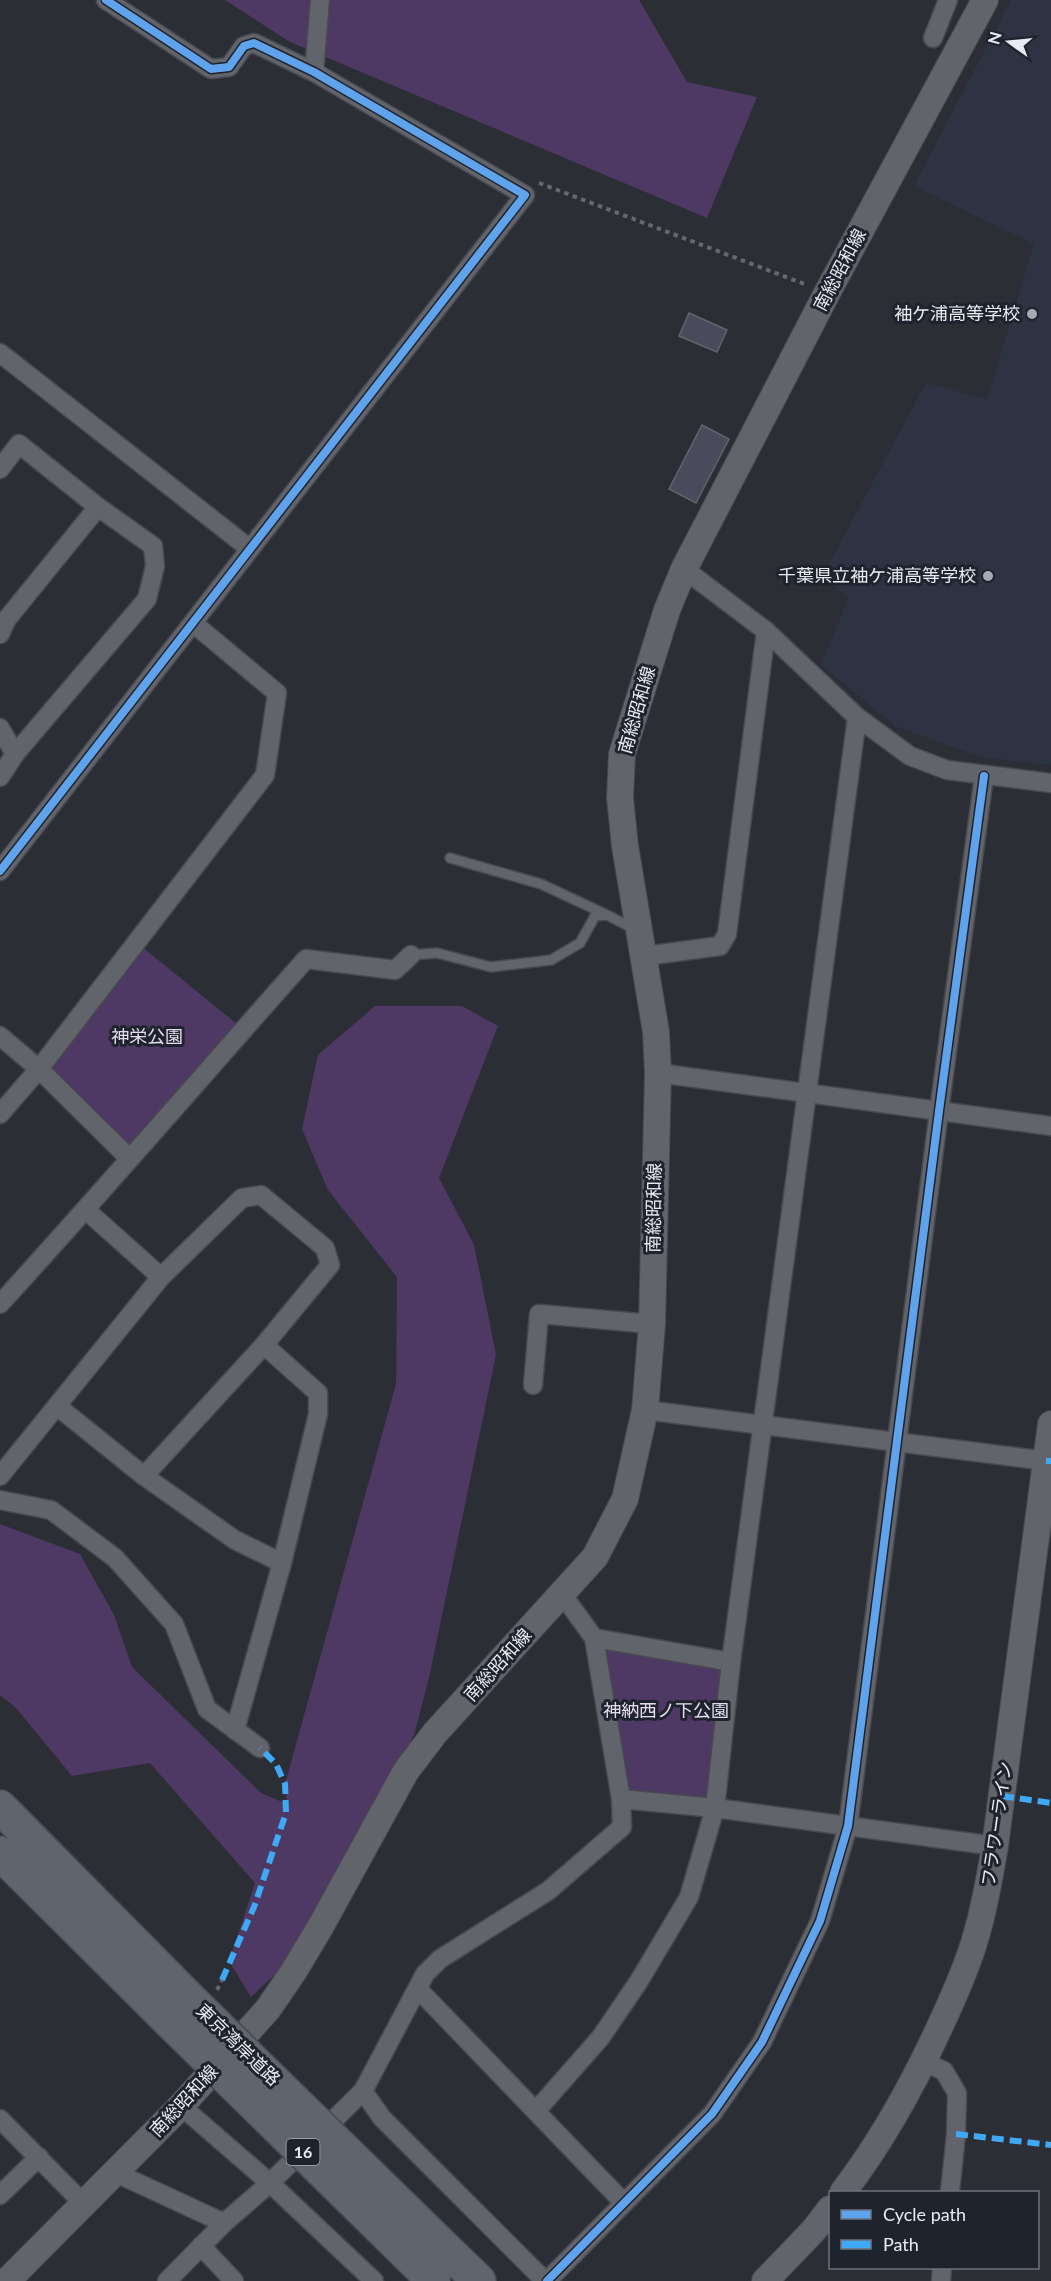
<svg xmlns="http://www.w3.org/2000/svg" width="1051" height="2281" font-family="Lato,'Noto Sans JP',sans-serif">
  <rect width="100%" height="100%" fill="#2c2e35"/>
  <polygon fill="#2e3344" points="1011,0 1051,0 1051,765 980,757 895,726 821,665 849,597 822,577 926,383 987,399 1034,244 914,186"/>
  <g fill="#4e3964">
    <polygon points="225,0 639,0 687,82 757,97 707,218 290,42"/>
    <polygon points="136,942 243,1029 129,1158 39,1069"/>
    <polygon points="375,1006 462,1006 498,1026 439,1178 474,1245 496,1355 429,1678 414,1735 313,1938 251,1997 229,1961 255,1883 150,1763 72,1776 16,1708 0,1695 0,1524 80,1554 114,1615 132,1667 261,1793 287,1804 285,1784 396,1384 397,1277 328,1190 302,1129 318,1055"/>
    <polygon points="604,1648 722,1669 707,1798 629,1791"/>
  </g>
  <g fill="#4b4a5c" stroke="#63636a" stroke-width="1.5">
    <polygon points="689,313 727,330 717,352 679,336"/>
    <polygon points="702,425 729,439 696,503 669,489"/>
  </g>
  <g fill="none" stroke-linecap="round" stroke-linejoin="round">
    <g stroke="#484950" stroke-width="12">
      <g id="lane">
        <polyline points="450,858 541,884 605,914"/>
        <polyline points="411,955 437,953 491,967 551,960 580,943 595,916 607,915 634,929"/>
      </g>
    </g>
    <g stroke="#484950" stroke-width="21">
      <g id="street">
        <polyline points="933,38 948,0"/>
        <polyline points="314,72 320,0"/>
        <polyline points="0,353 250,549"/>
        <polyline points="0,469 19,444 98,507 153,546 155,566 147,599 15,754"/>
        <polyline points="684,569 766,631 857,717 910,756 947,770 1051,783"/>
        <polyline points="0,634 7,619 98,507"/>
        <polyline points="0,728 15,754 0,777"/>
        <polyline points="0,871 525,195 314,72 254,43 244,46 229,67 211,69 106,0"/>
        <polyline points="645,956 720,946 727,934 766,631"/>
        <polyline points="0,1036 39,1069 129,1158"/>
        <polyline points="658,1073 1051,1126"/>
        <polyline points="0,1114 39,1069 265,775 277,693 193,623"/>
        <polyline points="86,1210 161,1277"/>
        <path d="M 0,1304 C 103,1191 204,1074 306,959 L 395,970 L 411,955"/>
        <polyline points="533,1385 539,1314 652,1324"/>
        <polyline points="57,1406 144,1476 235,1540 282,1563"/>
        <polyline points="645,1410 1046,1461"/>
        <polyline points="0,1476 161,1277 242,1198 261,1195 325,1248 330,1265 264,1345 144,1476"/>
        <polyline points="0,1500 51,1510 115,1558 174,1624 207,1709 260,1748"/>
        <polyline points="594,1638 731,1662"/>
        <polyline points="235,1730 282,1563 318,1414 318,1393 264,1345"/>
        <polyline points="621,1799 715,1808 995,1846"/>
        <polyline points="418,1989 624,2203"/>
        <polyline points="924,2062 944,2071 957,2093 956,2134 950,2192"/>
        <polyline points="181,2106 270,2183 374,2281"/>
        <polyline points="536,2111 601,2037 639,1981 689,1897 715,1808 731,1662 857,717"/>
        <polyline points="0,2119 83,2203"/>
        <polyline points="114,2172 224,2223"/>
        <polyline points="0,2195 39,2157"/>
        <polyline points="201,2246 234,2281"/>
        <polyline points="167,2281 224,2223 270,2183 363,2091"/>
        <polyline points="545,2281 382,2118 363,2091 425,1974 440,1959 548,1891 622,1827 621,1799 594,1638 562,1594"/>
        <polyline points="547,2281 712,2114 762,2042 820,1921 848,1826 939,1111 984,776"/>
        <polyline points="941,2281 942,2268"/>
      </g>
    </g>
    <g stroke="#484950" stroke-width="28">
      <g id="secondary">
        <path d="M 843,2192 C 883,2140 915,2081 942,2022 C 955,1994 968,1965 976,1936 C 985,1906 990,1876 995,1846 L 1051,1424"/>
        <polyline points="7,2281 181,2106 268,2009 294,1971 322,1924 406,1771 435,1733 595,1557 625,1499 645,1410 652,1324 658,1073 656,1032 625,846 620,798 622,754 667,610 684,569 827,293 985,0"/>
        <polyline points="765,2281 814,2230 830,2209"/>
      </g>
    </g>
    <g stroke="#484950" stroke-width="36">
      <g id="highway">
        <polyline points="0,1807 193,2002"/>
        <polyline points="0,1853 172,2024"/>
        <polyline points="453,2256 479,2281"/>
      </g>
    </g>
    <g stroke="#66686c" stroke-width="4" stroke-dasharray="4.5 4.5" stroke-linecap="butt">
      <polyline points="539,183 807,285"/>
      <polyline points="217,1990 222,1980"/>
    </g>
    <use href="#lane" stroke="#62646b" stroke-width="9"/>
    <use href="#street" stroke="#62646b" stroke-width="18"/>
    <use href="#secondary" stroke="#62646b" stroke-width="26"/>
    <use href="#highway" stroke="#5f656e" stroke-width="33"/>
    <g stroke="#484950" stroke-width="36" stroke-linecap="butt">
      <g id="highway-bridge">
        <polyline points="193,2002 453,2256"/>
        <polyline points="172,2024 434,2281"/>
      </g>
    </g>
    <use href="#highway-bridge" stroke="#5f656e" stroke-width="33"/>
    <g stroke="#3fa9f5" stroke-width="6" stroke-dasharray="12 6" stroke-linecap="butt">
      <polyline points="1046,1461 1051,1461"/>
      <polyline points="1002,1796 1051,1803"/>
      <polyline points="222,1980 254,1907 286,1813 285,1784 276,1764 260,1748"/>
      <polyline points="956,2134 1051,2145"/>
    </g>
    <g stroke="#1f232e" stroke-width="11">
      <g id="cycleway">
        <polyline points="0,871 525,195 314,72 254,43 244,46 229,67 211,69 106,0"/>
        <polyline points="547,2281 712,2114 762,2042 820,1921 848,1826 939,1111 984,776"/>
      </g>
    </g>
    <use href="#cycleway" stroke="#60a3ed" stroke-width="8"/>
  </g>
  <g fill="#a6a9b1" stroke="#1f232e" stroke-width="2">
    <circle cx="1032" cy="314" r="6"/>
    <circle cx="988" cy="576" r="6"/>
  </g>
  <g text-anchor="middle" stroke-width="6" stroke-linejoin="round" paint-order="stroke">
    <rect fill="#1f232e" stroke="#acafb9" stroke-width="1.5" x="286.5" y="2139" width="33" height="26" rx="4.5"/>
    <g font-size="16" font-weight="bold" fill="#e8ebf4">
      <text x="303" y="2158">16</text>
    </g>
    <g font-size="18" fill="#e8ebf4" stroke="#1f232e">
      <text transform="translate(840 270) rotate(-62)" y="6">南総昭和線</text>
      <text transform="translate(637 710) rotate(-74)" y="6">南総昭和線</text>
      <text transform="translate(654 1208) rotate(-89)" y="6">南総昭和線</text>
      <text transform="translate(498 1665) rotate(-48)" y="6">南総昭和線</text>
      <text transform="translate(997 1824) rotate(-82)" y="6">フラワーライン</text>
      <text transform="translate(238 2045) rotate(44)" y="6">東京湾岸道路</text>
      <text transform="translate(184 2101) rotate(-47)" y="6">南総昭和線</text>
    </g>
    <g font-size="18" fill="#e8ebf4" stroke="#1f232e" text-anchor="end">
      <text x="1020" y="320">袖ケ浦高等学校</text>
      <text x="976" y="582">千葉県立袖ケ浦高等学校</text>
    </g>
    <g font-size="18" fill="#e5dbf0" stroke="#1f232e">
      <text x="147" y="1043">神栄公園</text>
      <text x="666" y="1717">神納西ノ下公園</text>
    </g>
  </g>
  <rect x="829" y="2191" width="210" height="78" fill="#1f232e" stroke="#6f737d" stroke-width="1.5"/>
  <rect x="841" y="2210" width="30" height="9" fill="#60a3ed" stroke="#6f737d" stroke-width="1.5"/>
  <text x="883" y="2221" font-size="18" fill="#e8ebf4">Cycle path</text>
  <rect x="841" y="2240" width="30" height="9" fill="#3fa9f5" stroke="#6f737d" stroke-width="1.5"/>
  <text x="883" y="2251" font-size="18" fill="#e8ebf4">Path</text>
  <g transform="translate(1009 42) rotate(285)" stroke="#1f232e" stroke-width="4.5" paint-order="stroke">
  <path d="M0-4.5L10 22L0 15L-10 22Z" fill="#e8ebf4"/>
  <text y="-9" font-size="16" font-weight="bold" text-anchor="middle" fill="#e8ebf4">N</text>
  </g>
</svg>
